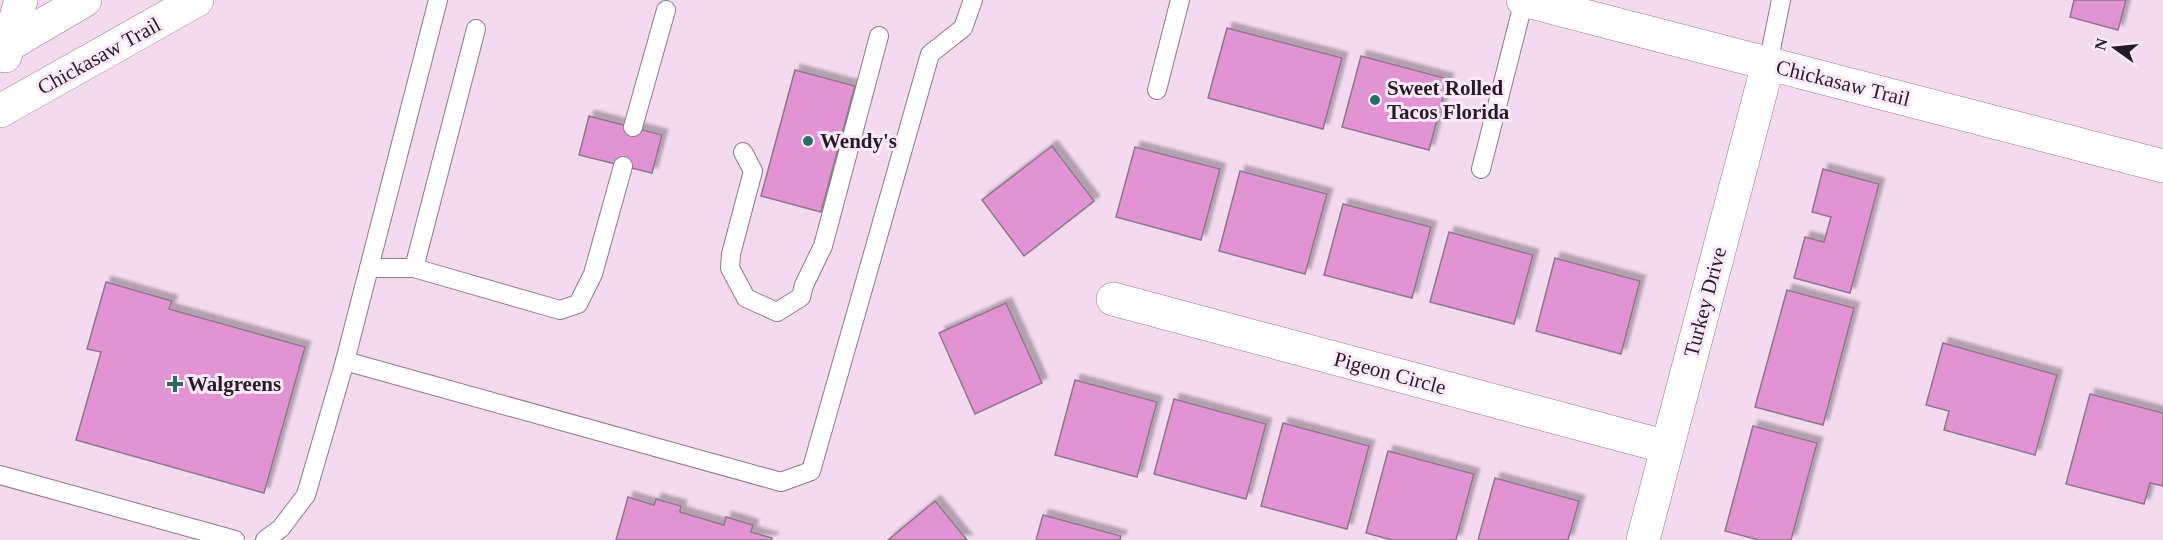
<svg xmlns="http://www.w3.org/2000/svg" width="2163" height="540" font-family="Georgia,serif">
  <defs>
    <filter id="shadow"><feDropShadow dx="5.5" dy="-5.5" stdDeviation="1.5" flood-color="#0004"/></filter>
  </defs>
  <rect width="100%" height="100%" fill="#f3daee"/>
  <g fill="#e193d3" stroke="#8f788a" stroke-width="1.5" filter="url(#shadow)">
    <polygon points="2074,0 2126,0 2118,30 2070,17"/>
    <polygon points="1227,28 1342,58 1323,129 1208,98"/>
    <polygon points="1361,56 1448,79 1429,150 1342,127"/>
    <polygon points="795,70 855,86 821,212 761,196"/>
    <polygon points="589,116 662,135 652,173 579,155"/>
    <polygon points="1052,146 1094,201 1024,256 982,200"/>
    <polygon points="1135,147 1220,169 1201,240 1116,217"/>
    <polygon points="1823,169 1879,184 1850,293 1794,278 1805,237 1824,242 1831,217 1812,212"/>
    <polygon points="1240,171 1327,194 1305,274 1219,251"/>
    <polygon points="1343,204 1431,227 1412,298 1324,275"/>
    <polygon points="1449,232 1533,255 1514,324 1430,302"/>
    <polygon points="1555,258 1640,281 1621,354 1536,331"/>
    <polygon points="106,282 172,301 169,309 305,347 264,493 76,440 101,352 87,349"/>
    <polygon points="1787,290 1854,308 1823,425 1755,407"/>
    <polygon points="1006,303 1042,383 975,414 939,333"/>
    <polygon points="1943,343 2057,375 2035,455 1944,430 1949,411 1926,405"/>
    <polygon points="1075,380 1157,402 1137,477 1055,455"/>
    <polygon points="2090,394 2163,413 2163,486 2150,483 2144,504 2066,484"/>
    <polygon points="1174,399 1266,424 1246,499 1154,474"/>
    <polygon points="1283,423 1369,446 1347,529 1261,506"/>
    <polygon points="1753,426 1817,443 1791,540 1759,540 1725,531"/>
    <polygon points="1388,451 1474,474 1456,540 1392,540 1366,533"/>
    <polygon points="1495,478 1579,501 1568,540 1478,540"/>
    <polygon points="628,497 654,505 656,499 681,506 680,512 724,525 726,517 753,525 751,532 772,538 771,540 616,540"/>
    <polygon points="935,501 967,540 888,540"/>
    <polygon points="1043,515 1121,536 1120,540 1036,540"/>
  </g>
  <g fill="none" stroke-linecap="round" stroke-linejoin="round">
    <g stroke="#8f798a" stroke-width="20">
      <g id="service">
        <polyline points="1768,64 1781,0"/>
        <polyline points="1157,90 1180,0"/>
        <polyline points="633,127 666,10"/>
        <polyline points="743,152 753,171 731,254 730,268 746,298 777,312 801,297 804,285 823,246 879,36"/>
        <polyline points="1481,169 1524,0"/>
        <polyline points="369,268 414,268 560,310 578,304 593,274 623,166"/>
        <polyline points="414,268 476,29"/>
        <polyline points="345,361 781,482 811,471 930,54 963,28 973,0"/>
        <polyline points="0,475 235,540"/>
        <polyline points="265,540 281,528 306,495 345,361 438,0"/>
      </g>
    </g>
    <g stroke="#8f798a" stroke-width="34">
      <g id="minor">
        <polyline points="1113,299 1667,447"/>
        <polyline points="1643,540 1768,64"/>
      </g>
    </g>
    <g stroke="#8f798a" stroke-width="34">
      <g id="tertiary">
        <polyline points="1523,0 2163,166"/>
        <polyline points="0,50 85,0"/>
        <polyline points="5,56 21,0"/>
        <polyline points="0,111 197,0"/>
      </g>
    </g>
    <use href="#service" stroke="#fff" stroke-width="18"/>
    <use href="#minor" stroke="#fff" stroke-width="33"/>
    <use href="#tertiary" stroke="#fff" stroke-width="33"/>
  </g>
  <g fill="#266f69" stroke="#fde9f9" stroke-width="2">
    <circle cx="1375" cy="100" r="6"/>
    <circle cx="808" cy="141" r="6"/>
    <path d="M172 375h6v6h6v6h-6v6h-6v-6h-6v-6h6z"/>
  </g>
  <g text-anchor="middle" stroke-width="6" stroke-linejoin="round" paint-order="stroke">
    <g font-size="21" fill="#261d24" stroke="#fde9f9">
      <text transform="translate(99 56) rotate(-29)" y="7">Chickasaw Trail</text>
      <text transform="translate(1843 83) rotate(14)" y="7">Chickasaw Trail</text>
      <text transform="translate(1705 302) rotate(-75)" y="7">Turkey Drive</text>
      <text transform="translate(1390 373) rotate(15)" y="7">Pigeon Circle</text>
    </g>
    <g font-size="21" font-weight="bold" fill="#261d24" stroke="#fde9f9" text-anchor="start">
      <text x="1387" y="95">Sweet Rolled<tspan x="1387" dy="24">Tacos Florida</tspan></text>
      <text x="820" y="148">Wendy's</text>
      <text x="187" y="391">Walgreens</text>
    </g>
  </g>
  <g transform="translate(2115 48) rotate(285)" stroke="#fde9f9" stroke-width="4.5" paint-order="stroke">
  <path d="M0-4.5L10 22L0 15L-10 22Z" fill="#261d24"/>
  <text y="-9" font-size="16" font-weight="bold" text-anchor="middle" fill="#261d24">N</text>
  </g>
</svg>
